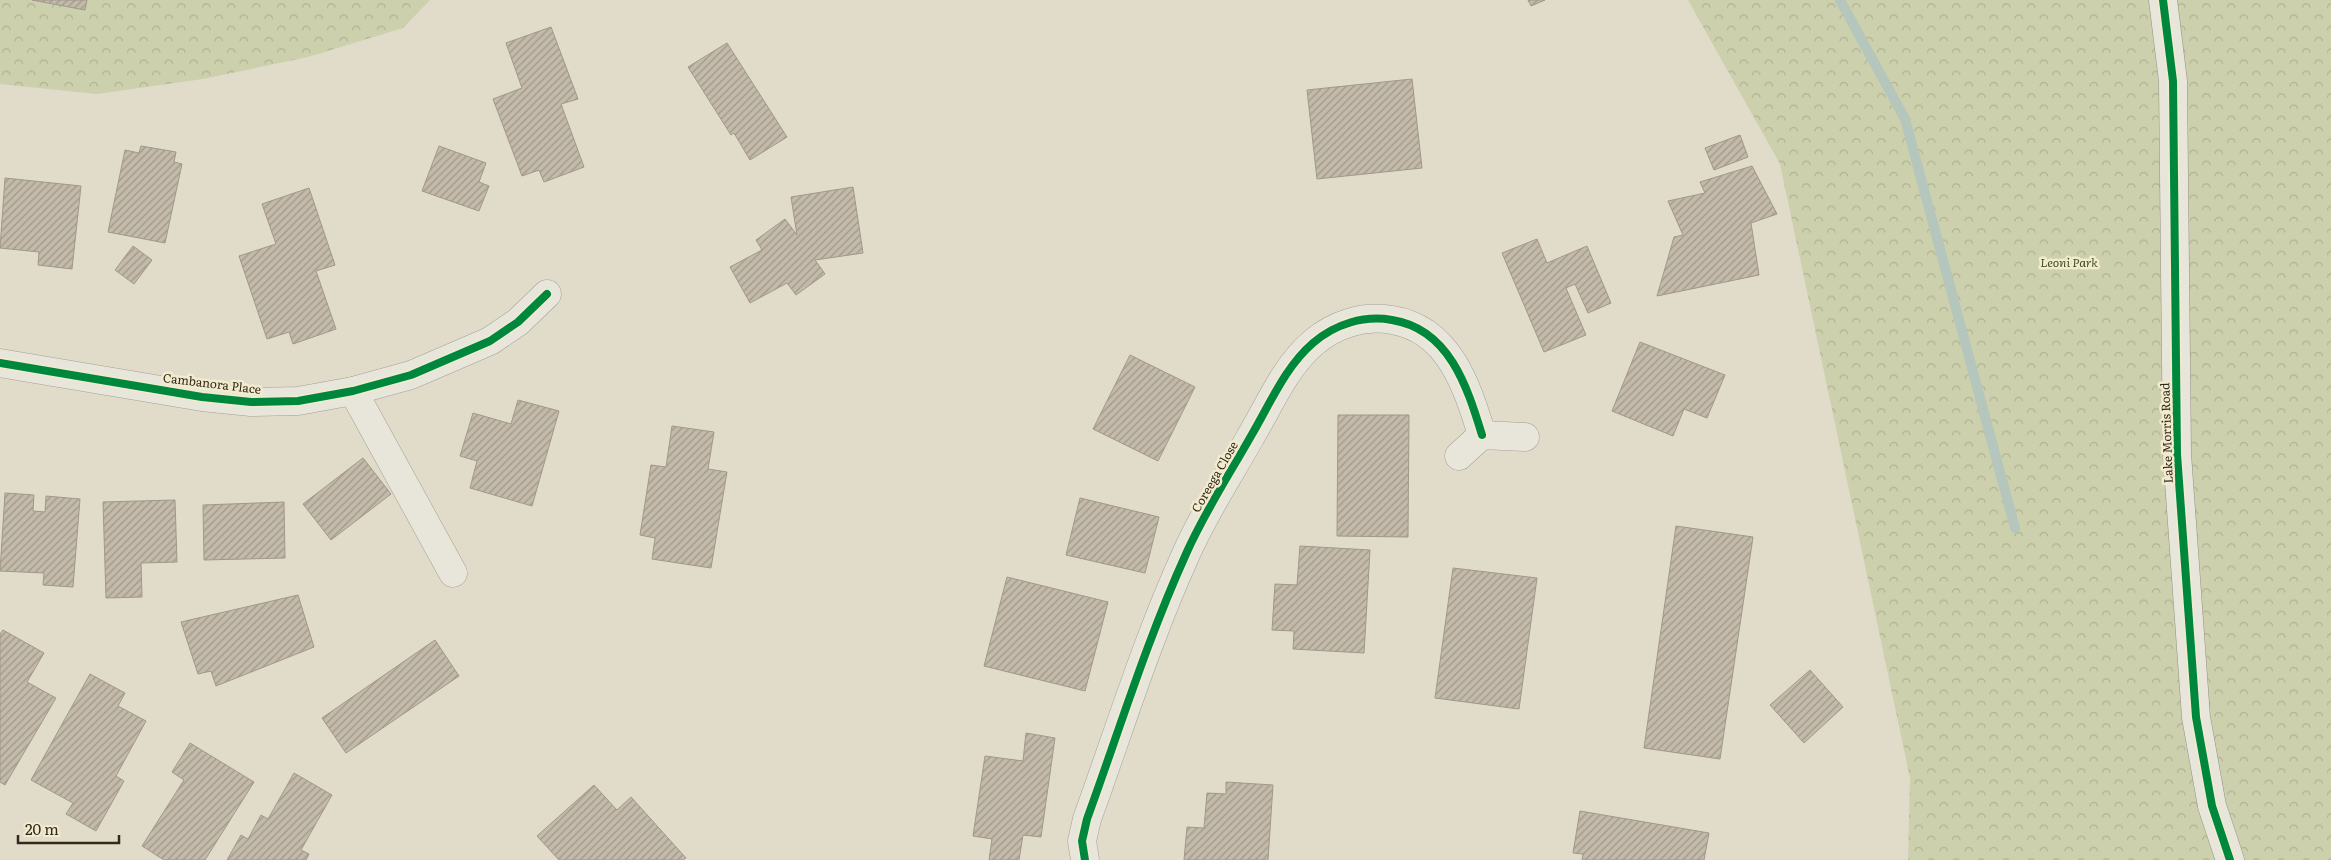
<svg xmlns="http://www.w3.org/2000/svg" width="2331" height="860" font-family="Literata,serif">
  <defs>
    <pattern id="forest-crowns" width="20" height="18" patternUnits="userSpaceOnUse" patternTransform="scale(1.25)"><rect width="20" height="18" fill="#ccd0ac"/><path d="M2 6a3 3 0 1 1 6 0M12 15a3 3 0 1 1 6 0" fill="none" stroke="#b0b393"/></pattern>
    <pattern id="building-hatch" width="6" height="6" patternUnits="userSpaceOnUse" patternTransform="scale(1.25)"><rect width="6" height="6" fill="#c3baaa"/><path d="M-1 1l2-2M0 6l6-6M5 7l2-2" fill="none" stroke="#9f978a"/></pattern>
  </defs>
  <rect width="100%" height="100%" fill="#e0dcc9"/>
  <g fill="url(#forest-crowns)">
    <polygon points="0,0 430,0 403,28 308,57 203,79 97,94 0,84"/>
    <polygon points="1688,0 2331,0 2331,860 1908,860 1910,778 1780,164"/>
  </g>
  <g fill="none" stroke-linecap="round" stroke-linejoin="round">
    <polyline stroke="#b5c6bc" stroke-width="10" points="1840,0 1905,119 2015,528"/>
  </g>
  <g fill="url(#building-hatch)" stroke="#a09889">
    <polygon points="32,0 87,0 85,10"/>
    <polygon points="1528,0 1545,0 1531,6"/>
    <polygon points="551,27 578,99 561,104 584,167 544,182 539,170 522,176 493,99 522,88 506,43"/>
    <polygon points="727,43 787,137 750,160 734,133 731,135 688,67"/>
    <polygon points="1412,79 1422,168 1317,179 1307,90"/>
    <polygon points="1740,135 1748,157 1714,170 1705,148"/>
    <polygon points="141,146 176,152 174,162 182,164 165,243 108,232 125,150 139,153"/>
    <polygon points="439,146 486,163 479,182 489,186 479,211 422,191"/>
    <polygon points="1752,166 1777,214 1751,223 1759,275 1657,296 1674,237 1683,235 1668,201 1705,193 1700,182"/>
    <polygon points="5,178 81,186 72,269 38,265 39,252 0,248"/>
    <polygon points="853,187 863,253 815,260 825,274 796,295 787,283 750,303 730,267 762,250 756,240 785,219 797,235 791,197"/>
    <polygon points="309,188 335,265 316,271 336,329 293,344 289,332 267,339 239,256 276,244 262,204"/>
    <polygon points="1537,239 1547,263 1587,246 1611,303 1588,313 1575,284 1566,288 1586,335 1544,352 1502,253"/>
    <polygon points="133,246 152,260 134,284 115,270"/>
    <polygon points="1640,342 1725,375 1707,418 1684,409 1673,436 1612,411"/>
    <polygon points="1130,355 1195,387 1158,461 1093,429"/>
    <polygon points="518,400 559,411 532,506 470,488 477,461 460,456 473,413 511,424"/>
    <polygon points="1338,415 1409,415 1408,537 1337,536"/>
    <polygon points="672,426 714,432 708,469 727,472 711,568 652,559 655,538 640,535 651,465 666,467"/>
    <polygon points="363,458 391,494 331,540 303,504"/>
    <polygon points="5,493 34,495 33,511 45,512 46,496 80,499 73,587 43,585 44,573 0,571"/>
    <polygon points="1080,498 1159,517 1145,573 1066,555"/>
    <polygon points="175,500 177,562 141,563 142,597 106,598 103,502"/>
    <polygon points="284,502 285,558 204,560 203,505"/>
    <polygon points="1676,526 1753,537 1720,759 1644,748"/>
    <polygon points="1300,546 1370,550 1364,653 1293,649 1294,631 1272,630 1275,584 1297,585"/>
    <polygon points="1453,568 1537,578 1519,709 1435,698"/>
    <polygon points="1007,577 1108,602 1085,691 984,666"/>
    <polygon points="298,595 314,647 216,686 211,671 198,674 181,622"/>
    <polygon points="3,630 44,653 27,682 56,698 5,785 0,782 0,634"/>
    <polygon points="435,640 459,676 346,753 322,718"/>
    <polygon points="1810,670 1843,707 1804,743 1770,705"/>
    <polygon points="90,674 125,693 118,706 146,721 116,776 124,781 96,831 66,814 73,803 31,780"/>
    <polygon points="1026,733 1055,738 1041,837 1023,835 1019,860 989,860 992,839 973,836 985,756 1023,761"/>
    <polygon points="190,743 254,782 205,860 164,860 142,846 184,780 172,772"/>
    <polygon points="294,773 332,795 301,850 309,854 306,860 227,860 241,835 248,839 261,815 268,819"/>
    <polygon points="1226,782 1273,785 1268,860 1184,860 1187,827 1204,828 1207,793 1226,794"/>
    <polygon points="594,785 617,810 631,797 686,858 683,860 559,860 537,836"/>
    <polygon points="1580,811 1709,833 1704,860 1582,860 1583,854 1573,853"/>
  </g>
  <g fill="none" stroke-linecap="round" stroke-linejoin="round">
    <g stroke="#a5a093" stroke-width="29">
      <g id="street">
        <polyline points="0,363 202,397 251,402 298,401 353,391 411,375 490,341 518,322 547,294"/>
        <polyline points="353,391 453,573"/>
        <polyline points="1459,456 1482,435 1525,437"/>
        <path d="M 1085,860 L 1082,841 L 1087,819 C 1119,731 1147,640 1186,554 C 1204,513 1229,475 1251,436 C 1270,404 1285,367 1313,343 C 1335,324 1364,315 1392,320 C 1449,329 1467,386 1482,435"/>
      </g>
    </g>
    <g stroke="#949083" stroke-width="29">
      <polyline id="secondary" points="2163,0 2173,81 2177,454 2196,717 2212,806 2230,860"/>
    </g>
    <use href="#street" stroke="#e8e6da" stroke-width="28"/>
    <use href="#secondary" stroke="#e8e6da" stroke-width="28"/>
    <g stroke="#f2ebce" stroke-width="11">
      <g id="cycleway">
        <polyline points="2163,0 2173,81 2177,454 2196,717 2212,806 2230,860"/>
        <polyline points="0,363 202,397 251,402 298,401 353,391 411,375 490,341 518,322 547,294"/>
        <path d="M 1085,860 L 1082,841 L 1087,819 C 1119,731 1147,640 1186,554 C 1204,513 1229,475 1251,436 C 1270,404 1285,367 1313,343 C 1335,324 1364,315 1392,320 C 1449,329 1467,386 1482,435"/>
      </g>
    </g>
    <use href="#cycleway" stroke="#00873e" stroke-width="8"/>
  </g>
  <g text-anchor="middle" stroke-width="5" stroke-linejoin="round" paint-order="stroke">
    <g font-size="12" font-style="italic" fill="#3e4d24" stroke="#f2ebce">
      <text x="2069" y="267">Leoni Park</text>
    </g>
    <g font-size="12" fill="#32291c" stroke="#f2ebce">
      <text transform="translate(212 384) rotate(7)" y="4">Cambanora Place</text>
      <text transform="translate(2167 433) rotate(-92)" y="4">Lake Morris Road</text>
      <text transform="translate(1215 477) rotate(-60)" y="4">Coreega Close</text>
    </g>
  </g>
  <path d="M18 835v8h101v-8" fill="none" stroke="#32291c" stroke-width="2.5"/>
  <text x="25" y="835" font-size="15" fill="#32291c" stroke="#f2ebce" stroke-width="4" paint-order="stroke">20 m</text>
</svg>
